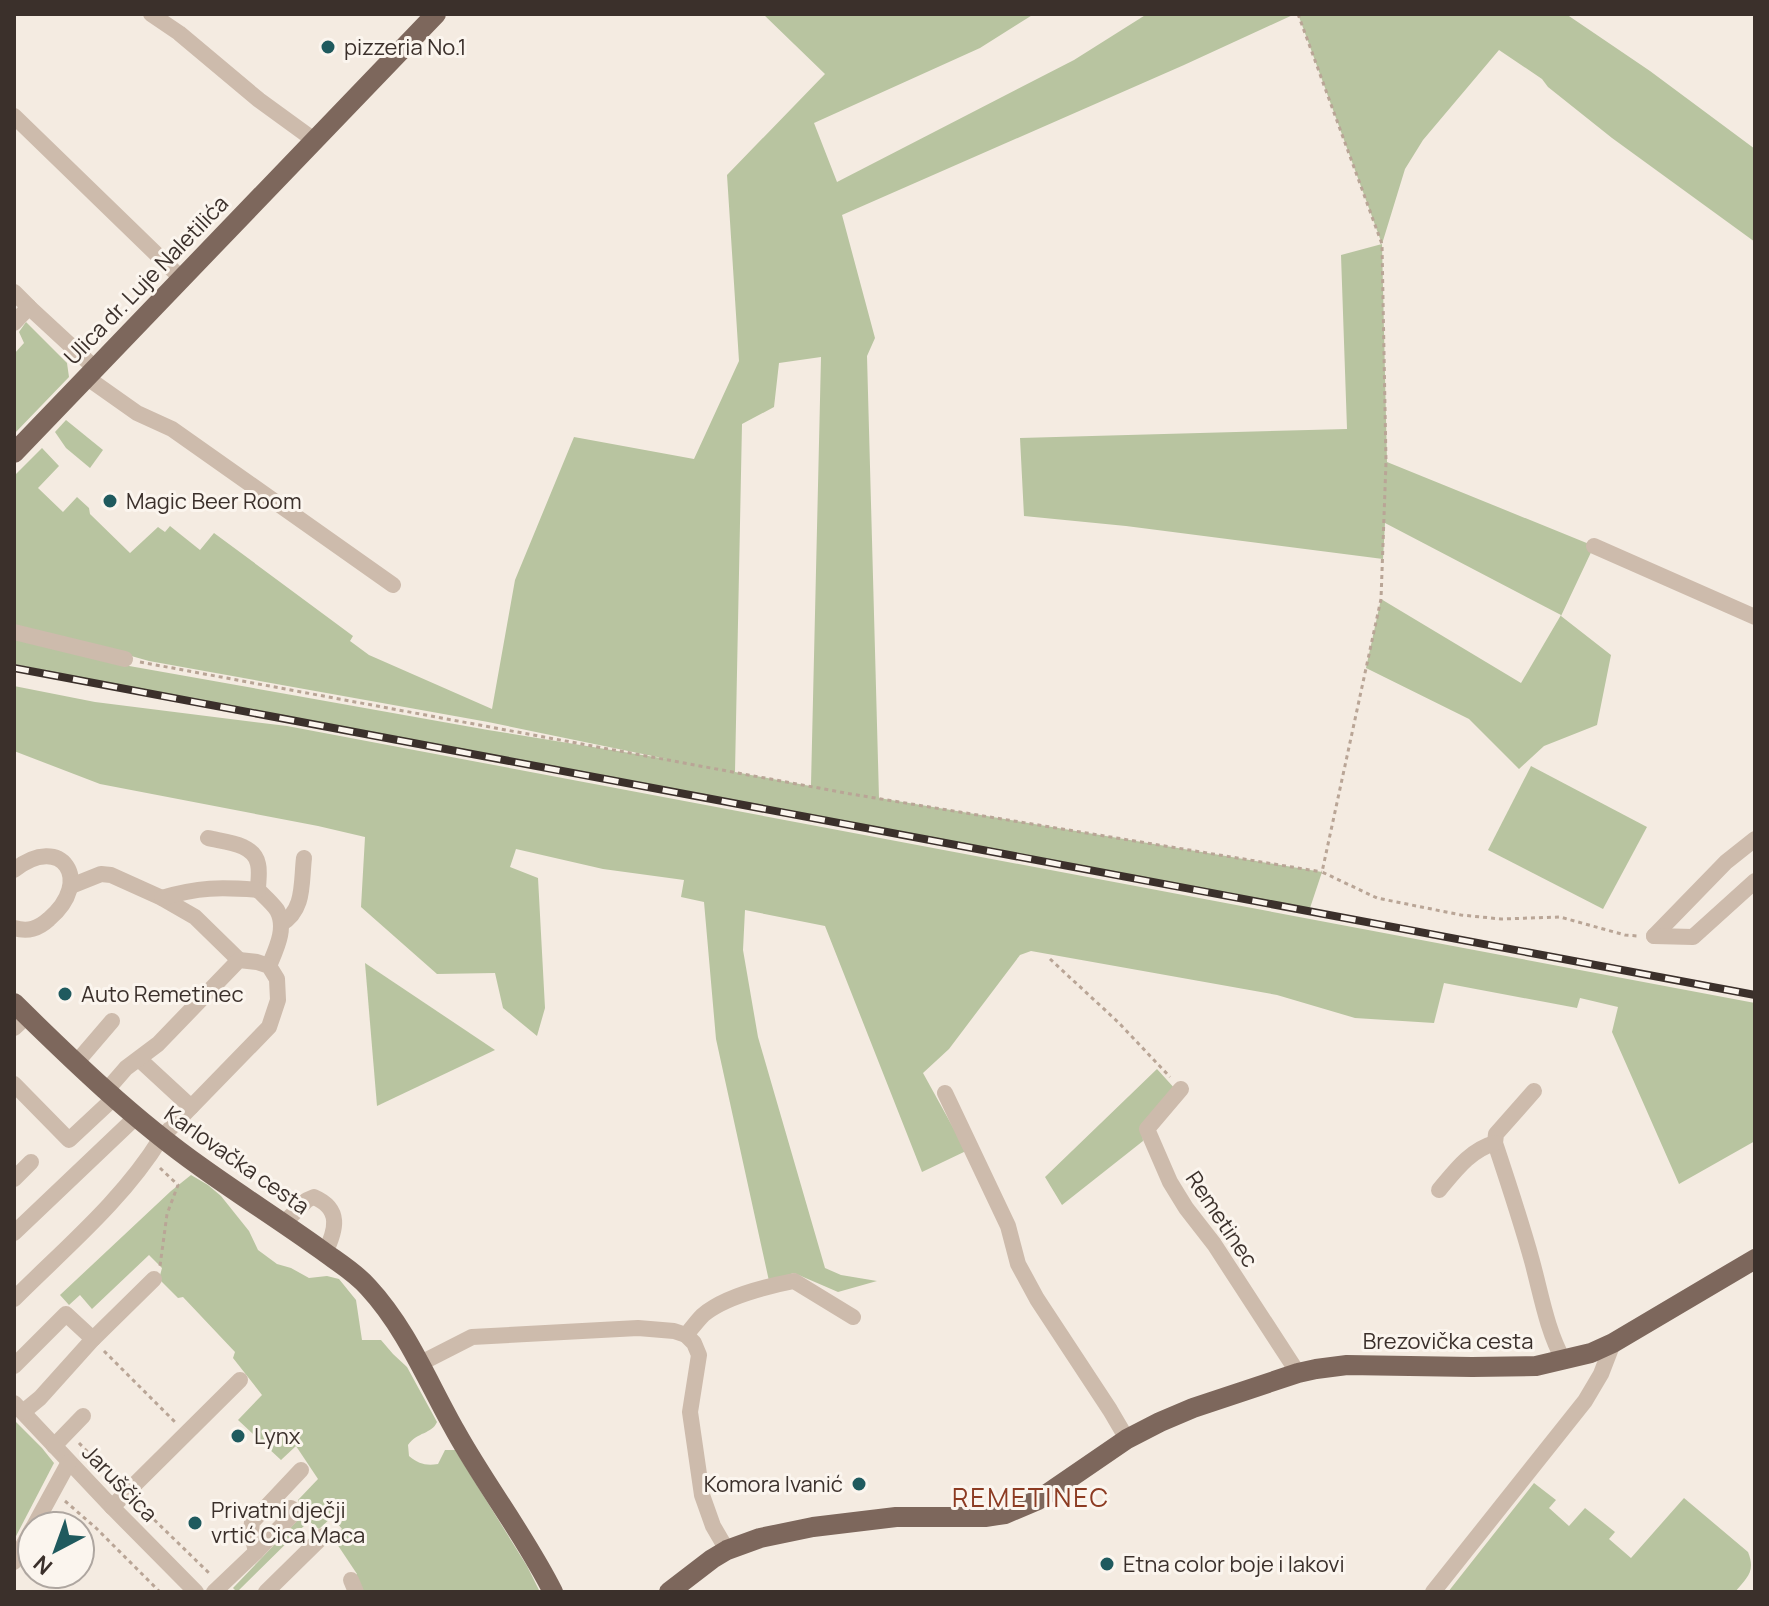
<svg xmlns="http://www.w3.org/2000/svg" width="1769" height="1606" font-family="Manrope,sans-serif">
  <rect width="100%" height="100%" fill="#f4ebe1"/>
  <g fill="#b8c4a0" fill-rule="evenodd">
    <path d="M 763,14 L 1034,14 L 980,48 L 814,123 L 837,182 L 1074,60 L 1147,14 L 1295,14 L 1184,65 L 842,215 L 875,338 L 867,356 L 879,798 L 1322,872 L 1309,911 L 230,708 L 14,664 L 14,636 L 118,664 L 488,730 L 667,759 L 488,722 L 149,661 L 85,643 L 14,628 L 14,476 L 42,448 L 59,466 L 38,488 L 63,512 L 77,497 L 89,508 L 90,514 L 130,553 L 158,527 L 165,532 L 170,526 L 200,550 L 214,533 L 353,636 L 350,641 L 369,655 L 492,709 L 515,580 L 574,437 L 694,459 L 739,361 L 727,175 L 825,74 ZM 821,357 L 811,785 L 810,786 L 735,772 L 742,424 L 774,407 L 779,363 Z"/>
    <polygon points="1298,14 1566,14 1650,71 1755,149 1755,242 1612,138 1548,87 1542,79 1499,50 1423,140 1405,169 1382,244 1387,462 1594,546 1561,616 1611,655 1597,725 1544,746 1519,769 1469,719 1366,668 1381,599 1521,683 1561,615 1385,523 1383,559 1126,526 1024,516 1020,438 1347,429 1341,255 1382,244"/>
    <polygon points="26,322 67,363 69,377 14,434 14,354 24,343 19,332"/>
    <polygon points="66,420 103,450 90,468 66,448 55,432"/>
    <polygon points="14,686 95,702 287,726 1755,1003 1755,1141 1679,1184 1612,1032 1618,1007 1580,998 1577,1008 1444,983 1434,1023 1355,1018 1277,995 1031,951 1020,955 949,1049 923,1073 966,1151 922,1172 825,926 745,910 743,950 758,1037 825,1268 841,1275 877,1281 838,1292 794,1273 769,1281 716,1039 704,902 681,897 684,880 603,869 516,849 510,867 538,878 545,1008 537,1036 503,1008 495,973 437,974 361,907 365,837 318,826 100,784 14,751"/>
    <polygon points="1531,766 1647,827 1603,909 1488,850"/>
    <polygon points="365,963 495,1050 377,1106"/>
    <polygon points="1157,1069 1176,1090 1142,1127 1143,1141 1062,1205 1045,1177"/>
    <path d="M 191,1175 L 208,1185 L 221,1196 L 249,1231 L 258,1250 L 277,1264 L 291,1268 L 309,1278 L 327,1276 L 339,1279 L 356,1300 L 362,1340 L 381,1340 L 393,1354 L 407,1367 L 437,1422 C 432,1434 417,1432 408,1445 L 409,1456 C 419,1464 426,1466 438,1464 L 445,1450 L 455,1450 L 527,1566 L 540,1592 L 363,1592 L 356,1576 L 357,1574 L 333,1538 L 342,1529 L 332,1517 L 319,1529 L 309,1521 L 237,1592 L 233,1588 L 296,1522 L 300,1515 L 298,1500 L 318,1479 L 296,1446 L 281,1460 L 238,1420 L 262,1395 L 233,1358 L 235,1352 L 183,1297 L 178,1298 L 159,1279 L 162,1268 L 149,1255 L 92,1309 L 80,1295 L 69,1305 L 60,1295 L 171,1191 Z"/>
    <polygon points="14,1420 42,1448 54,1463 14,1540"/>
    <path d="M 1534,1483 L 1556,1500 L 1549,1508 L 1569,1526 L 1585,1508 L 1615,1532 L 1609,1539 L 1631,1558 L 1684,1498 L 1748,1552 C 1756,1572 1747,1577 1735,1592 L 1448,1592 Z"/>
  </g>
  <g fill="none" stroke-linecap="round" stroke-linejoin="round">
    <g stroke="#b9a596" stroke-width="3" stroke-dasharray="4 4" stroke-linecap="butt">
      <polyline points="1298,14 1382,244 1386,462 1381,599 1322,872 1377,898 1461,915 1501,919 1560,917 1625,935 1638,936"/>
      <polyline points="140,662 851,794 1322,872"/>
      <polyline points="1050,959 1118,1022 1170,1077"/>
      <polyline points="160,1168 178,1185 167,1214 160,1266"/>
      <polyline points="104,1351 175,1422"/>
      <polyline points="79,1443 115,1480"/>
      <polyline points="65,1501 96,1528 160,1592"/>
      <polyline points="137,1503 209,1573"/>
    </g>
    <g stroke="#cdbbac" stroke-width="16">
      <polyline points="151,14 179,33 259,100 314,140"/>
      <polyline points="14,116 181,278"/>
      <polyline points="14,292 29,307"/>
      <polyline points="14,323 29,307 95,368"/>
      <polyline points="86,377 137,413 172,429 393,585"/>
      <polyline points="1594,546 1755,617"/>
      <polyline points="14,632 125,659"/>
      <path d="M 208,838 C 224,842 254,843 258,864 C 260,872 258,882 258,890 C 264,896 272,903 277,910 C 287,928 276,949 269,966"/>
      <path d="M 14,870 C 62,832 94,881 49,919 C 38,929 28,932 14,928"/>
      <polyline points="71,886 101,874 111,875 162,898 195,917 239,960"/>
      <path d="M 162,898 C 198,887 221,887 258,890"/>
      <path d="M 281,924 C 305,910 301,883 304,858"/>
      <polyline points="1654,936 1726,862 1755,839"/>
      <polyline points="1654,936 1693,937 1755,881"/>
      <polyline points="14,1028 27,1016"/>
      <polyline points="139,1059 191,1107"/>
      <polyline points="76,1063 112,1021"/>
      <polyline points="14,1084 69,1140 114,1098"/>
      <polyline points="1181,1089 1147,1129 1170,1182 1186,1208 1214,1244 1298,1373"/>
      <path d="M 1534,1091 L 1496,1134 L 1495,1143 C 1508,1182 1521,1221 1532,1261 C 1541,1294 1547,1331 1564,1361"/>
      <polyline points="945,1093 1008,1226 1018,1264 1037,1299 1110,1410 1127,1439"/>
      <polyline points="14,1179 31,1162"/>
      <path d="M 1439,1190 C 1455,1171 1470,1150 1495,1143"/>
      <path d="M 284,1223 L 307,1200 L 314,1197 C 342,1209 336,1230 325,1253"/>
      <polyline points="14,1233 136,1117"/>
      <path d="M 14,1299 C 65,1248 123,1200 161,1138 L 269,1027 L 278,1000 L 277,979 L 269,966 L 257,962 L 239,960 L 158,1044 L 126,1068 L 106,1091"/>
      <polyline points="686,1335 694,1343 699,1355 690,1412 702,1495 713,1526 727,1550"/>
      <path d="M 421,1363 L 472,1337 L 638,1328 L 674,1331 L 686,1335 C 692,1328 697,1321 703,1315 C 724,1297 768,1286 794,1281 L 853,1317"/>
      <polyline points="14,1366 66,1314 93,1339"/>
      <polyline points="14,1403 112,1507 196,1592"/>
      <polyline points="23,1412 40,1398 93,1339 154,1279"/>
      <polyline points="54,1446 83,1416"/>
      <polyline points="112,1507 240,1380"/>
      <polyline points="34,1526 69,1462"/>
      <polyline points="256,1552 291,1516 293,1512 291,1508"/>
      <polyline points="14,1562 32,1529"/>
      <polyline points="351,1580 356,1592"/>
      <polyline points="214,1592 256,1552 251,1531 252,1522 301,1470"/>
      <polyline points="266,1592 323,1536"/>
      <polyline points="1433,1592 1585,1401 1601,1374 1613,1343"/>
    </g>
    <g stroke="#7d675c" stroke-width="20">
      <polyline points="14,453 436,14"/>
      <path d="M 14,1003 C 73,1061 133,1119 201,1167 C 240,1195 281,1221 320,1249 C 336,1261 355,1272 368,1287 C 407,1329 428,1383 456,1432 C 486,1486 525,1536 553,1592"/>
      <polyline points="669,1592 712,1559 727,1550 760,1538 813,1527 896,1517 985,1517 1005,1514 1038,1500 1127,1439 1160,1422 1193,1408 1298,1373 1316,1369 1347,1365 1472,1367 1536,1366 1591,1353 1613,1343 1755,1259"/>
    </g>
    <g stroke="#3b302b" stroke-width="8">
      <polyline id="rail" points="14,668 1755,995"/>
    </g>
    <use href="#rail" stroke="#fbf5ee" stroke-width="5" stroke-dasharray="15" stroke-linecap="butt"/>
  </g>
  <g fill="#1f5a5e" stroke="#fbf5ee" stroke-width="3">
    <circle cx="328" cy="47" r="8"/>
    <circle cx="110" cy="501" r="8"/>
    <circle cx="65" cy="994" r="8"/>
    <circle cx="238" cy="1436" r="8"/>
    <circle cx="859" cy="1484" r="8"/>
    <circle cx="195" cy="1523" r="8"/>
    <circle cx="1107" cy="1564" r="8"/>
  </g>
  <g text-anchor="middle" stroke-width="6" stroke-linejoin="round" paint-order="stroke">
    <g font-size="22" fill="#3b302b" stroke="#fbf5ee" text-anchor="start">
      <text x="344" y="55">pizzeria No.1</text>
      <text x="126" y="509">Magic Beer Room</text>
      <text x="81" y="1002">Auto Remetinec</text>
      <text x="254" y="1444">Lynx</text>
      <text x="843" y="1492" text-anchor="end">Komora Ivanić</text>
      <text x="211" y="1518">Privatni dječji<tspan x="211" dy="25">vrtić Cica Maca</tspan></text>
      <text x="1123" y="1572">Etna color boje i lakovi</text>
    </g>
    <g font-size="22" fill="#3b302b" stroke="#fbf5ee">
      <text transform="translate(146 280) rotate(-46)" y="8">Ulica dr. Luje Naletilića</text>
      <text transform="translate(237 1160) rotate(35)" y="8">Karlovačka cesta</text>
      <text transform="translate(1222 1219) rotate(56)" y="8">Remetinec</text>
      <text x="1448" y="1349">Brezovička cesta</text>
      <text transform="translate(120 1483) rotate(46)" y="8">Jaruščica</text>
    </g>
    <g font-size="26" letter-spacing="2" fill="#8c3b22" stroke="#fbf5ee">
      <text x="1031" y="1507">REMETINEC</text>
    </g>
  </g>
  <rect width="1769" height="1606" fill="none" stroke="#3b302b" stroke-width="32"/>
  <g transform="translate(56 1550) rotate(221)"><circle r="38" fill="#fbf5ee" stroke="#aea6a0" stroke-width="2"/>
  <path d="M0-6L14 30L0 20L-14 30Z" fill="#1f5a5e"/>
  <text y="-12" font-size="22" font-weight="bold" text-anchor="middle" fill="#3b302b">N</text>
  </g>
</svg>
